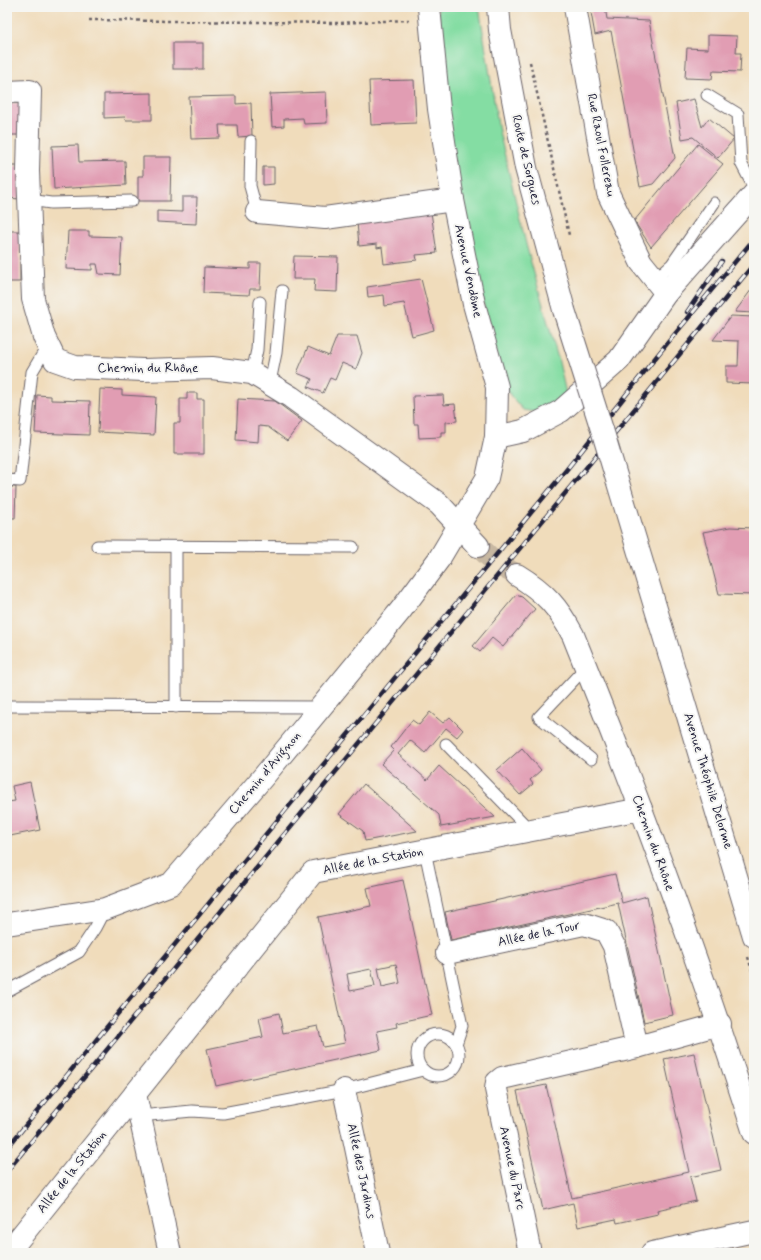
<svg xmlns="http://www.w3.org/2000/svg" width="761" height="1260" font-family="Mynerve,sans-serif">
  <rect width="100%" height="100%" fill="#f6f6f2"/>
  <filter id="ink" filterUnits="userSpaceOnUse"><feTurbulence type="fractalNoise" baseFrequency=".025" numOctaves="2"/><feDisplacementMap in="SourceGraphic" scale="8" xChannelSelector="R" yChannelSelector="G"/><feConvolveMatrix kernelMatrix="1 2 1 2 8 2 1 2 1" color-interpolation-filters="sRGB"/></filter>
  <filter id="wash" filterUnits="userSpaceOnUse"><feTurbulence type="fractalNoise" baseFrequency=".012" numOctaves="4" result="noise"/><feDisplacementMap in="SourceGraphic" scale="16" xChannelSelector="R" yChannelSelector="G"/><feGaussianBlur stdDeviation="0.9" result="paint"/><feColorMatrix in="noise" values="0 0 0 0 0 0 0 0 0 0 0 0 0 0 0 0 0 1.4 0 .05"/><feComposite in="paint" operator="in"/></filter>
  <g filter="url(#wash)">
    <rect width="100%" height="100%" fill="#f0dcbb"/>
    <!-- green -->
    <path fill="#84dda3" stroke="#53806f" d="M438,7H479L499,131L527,248L559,362L567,398L540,413L523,410L510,395L498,361L464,228L450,137Z"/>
    <g id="blocks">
      <!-- building -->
      <g fill="#e19db3" fill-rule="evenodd">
        <path d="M590,7H605L607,19L649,21L675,158L653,184L640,187L611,31L595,35Z"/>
        <path d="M708,35L737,36L736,53H741L740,72L713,71L712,79L685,78L687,48L708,49Z"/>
        <rect x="173" y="43" width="30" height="26"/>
        <path d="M414,80L416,123L371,125L369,81Z"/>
        <path d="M326,92L327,123L304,124L303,118L284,119V126L272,127L270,94Z"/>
        <path d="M152,93V120H126L125,117L104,118V94Z"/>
        <path d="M236,96V104L251,103L252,136L238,137L237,125H219L220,138L191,139L189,97Z"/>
        <path d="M694,99L702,127L709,118L734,139L718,158L693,137L682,139L676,103Z"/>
        <rect x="7" y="103" width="13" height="32"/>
        <path d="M698,144L723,164L651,247L634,221Z"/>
        <path d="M78,145L79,162L125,161L126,185L54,189L52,146Z"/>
        <path d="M143,157H171L170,201H138V176H143Z"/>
        <path d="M7,166H20V199L7,198Z"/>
        <path d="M263,167H274V184L263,185Z"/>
        <path d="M182,197H197L196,224L157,222V211L182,212Z"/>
        <path d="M431,212L437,253L416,255L417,260L384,264L382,247L377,248V244L359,246L357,222Z"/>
        <path d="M8,231H20V282H7Z"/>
        <path d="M68,231H89V236L122,237L120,275L99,274L97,264H92V270L66,269Z"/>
        <path d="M294,256L338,257L337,292L314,291L315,279H293Z"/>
        <path d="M250,263H261L260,289H250L249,295L203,293L204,267L250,269Z"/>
        <path d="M421,279L434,330L412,336L404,303L385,306L384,295L368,297L367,287Z"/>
        <path d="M754,286V313L735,312Z"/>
        <path d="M731,316L754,317V384L726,383V366H738L739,341L713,340Z"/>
        <path d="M337,336H357L362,353L356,369L342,363L335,380L330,378L323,393L308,387L312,379L297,373L308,347L329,356Z"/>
        <path d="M100,389L122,390V395L156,397L154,435L98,432Z"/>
        <path d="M187,393H197V399H204V454H174V423H180V399H187Z"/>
        <path d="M37,395L51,396V400L90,401L89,435L35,433Z"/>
        <path d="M443,395L444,405L455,404L457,421L446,422V432H441V437L419,438L418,424H414L413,396Z"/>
        <path d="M238,399L275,401L302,421L287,441L268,427L259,426L258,442L236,440Z"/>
        <path d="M7,487H16L15,518H7Z"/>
        <path d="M730,527L754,528V595L719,594L703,532Z"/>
        <path d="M516,595L522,597L535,609L503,647L492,638L480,652L473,646Z"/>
        <path d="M430,712L443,723L450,717L463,730L457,737L446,728L425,753L410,740L398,754L427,780L439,766L495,817L441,827L439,815L381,764L394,750L391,747L412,720L419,725Z"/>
        <path d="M522,748L541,770L530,780L533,784L520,795L497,770Z"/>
        <path d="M30,782L40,830L10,836L7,823V802L15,801L12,786Z"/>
        <path d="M364,784L417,831L365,841L363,831L339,814Z"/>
        <path d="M615,874L622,903L647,896L673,1015L644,1022L618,903L451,940L445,912Z"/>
        <path d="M403,880L432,1015L396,1023L397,1027L377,1031L381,1050L216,1086L207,1049L263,1037L259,1018L279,1013L283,1033L318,1026L323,1047L345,1043L318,917L371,906L367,888ZM396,964L400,983L382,987L378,968ZM371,969L375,986L350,991L347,974Z"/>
        <path d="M694,1053L721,1170L690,1177L696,1201L657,1210L658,1214L617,1223L616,1219L578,1227L573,1203L543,1210L517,1091L546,1085L572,1198L689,1172L664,1059Z"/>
      </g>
    </g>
  </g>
  <g filter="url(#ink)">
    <use href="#blocks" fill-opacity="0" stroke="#6a6368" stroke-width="1"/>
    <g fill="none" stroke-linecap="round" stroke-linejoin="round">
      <!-- street-tunnel -->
      <path stroke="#c7b7a1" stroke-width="22" stroke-dasharray="22 11" stroke-linecap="butt" d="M478,546L496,563L517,575"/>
      <defs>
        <g id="lane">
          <path d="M707,95L738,114L741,163L754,188"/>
          <path d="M251,141L250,186L257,212"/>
          <path d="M29,200L51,203L132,201"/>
          <path d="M655,279L672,264L714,203"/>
          <path d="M252,373L257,350L260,302"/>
          <path d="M270,382L276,353L282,291"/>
          <path d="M7,480L20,481L32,372L48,345"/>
          <path d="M97,546L353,547"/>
          <path d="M586,667L539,717L591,759"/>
          <path d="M7,706L321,707"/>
          <path d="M176,707V547"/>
          <path d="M446,744L530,830"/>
          <path d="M425,851L462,1026L456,1044"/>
          <path d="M7,991L79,952L95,928L105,909"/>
          <circle cx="438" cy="1055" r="21"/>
          <path d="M140,1116L192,1111L223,1113L344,1090L423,1070"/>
        </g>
        <g id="street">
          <path d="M575,7L608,193L641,262L666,293"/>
          <path d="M7,92L30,91L28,171L33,299L44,337L55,360L75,367L143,370L212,368L252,373L291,397L439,504L478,546"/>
          <path d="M257,212L325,218L453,200"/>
          <path d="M496,437L523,431L561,411L619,360L666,293L754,194"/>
          <path d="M517,575C545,592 558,607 573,635C639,799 701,965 754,1133"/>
          <path d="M7,924L105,909L171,884L264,776L401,610L439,559L487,478L496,437L497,387L474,304L453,200L439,109L429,7"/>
          <path d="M447,953L584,924L606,931L614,946L637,1047"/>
          <path d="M344,1090L378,1253"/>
          <path d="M135,1094L170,1253"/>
          <path d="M7,1250L18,1240L313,872L641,809"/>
          <path d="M530,1253L496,1089L497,1082L502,1078L637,1047L720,1024"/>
          <path d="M652,1253L754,1231"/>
        </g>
        <g id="primary">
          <path d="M498,7L500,30L526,168L564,310"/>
          <path d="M661,626L754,936"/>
        </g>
      </defs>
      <!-- lane casing -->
      <use href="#lane" stroke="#6a6368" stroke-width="13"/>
      <!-- street casing -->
      <use href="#street" stroke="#6a6368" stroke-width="24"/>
      <!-- primary casing -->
      <use href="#primary" stroke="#6a6368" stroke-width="24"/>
      <!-- path -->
      <g stroke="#6a6368" stroke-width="2.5" stroke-dasharray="3 3" stroke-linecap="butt">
        <path d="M89,20L338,23L409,20"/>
        <path d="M530,62L569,235"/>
        <path d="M748,957L754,977"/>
      </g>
      <!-- lane -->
      <use href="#lane" stroke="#fff" stroke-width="11"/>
      <!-- street -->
      <use href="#street" stroke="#fff" stroke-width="22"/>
      <!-- primary -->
      <use href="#primary" stroke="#fff" stroke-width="22"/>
      <defs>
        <g id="rail">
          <path d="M687,312L722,261"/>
          <path d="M7,1148L567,469L660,352L754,239"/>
          <path d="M7,1171L754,264"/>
        </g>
      </defs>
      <!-- rail casing -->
      <use href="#rail" stroke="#22223b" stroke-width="4.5"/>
      <!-- rail -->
      <use href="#rail" stroke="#f6f6f2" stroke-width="3" stroke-dasharray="9" stroke-linecap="butt"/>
      <defs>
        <path id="primary-bridge" d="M564,310L604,436L661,626"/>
      </defs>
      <!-- primary-bridge casing -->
      <use href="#primary-bridge" stroke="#6a6368" stroke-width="24" stroke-linecap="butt"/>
      <!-- primary-bridge -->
      <use href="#primary-bridge" stroke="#fff" stroke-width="22"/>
    </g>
  </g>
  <g text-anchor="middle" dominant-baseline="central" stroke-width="4" stroke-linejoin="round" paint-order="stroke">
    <!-- street labels -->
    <g font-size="13" fill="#22223b" stroke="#f6f6f2">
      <text transform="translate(601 145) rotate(79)">Rue Raoul Follereau</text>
      <text transform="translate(526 160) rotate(77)">Route de Sorgues</text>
      <text transform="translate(468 271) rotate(78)">Avenue Vendôme</text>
      <text x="148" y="368">Chemin du Rhône</text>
      <text transform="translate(265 773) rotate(-50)">Chemin d'Avignon</text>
      <text transform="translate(708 781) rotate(73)">Avenue Théophile Delorme</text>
      <text transform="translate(653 843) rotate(70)">Chemin du Rhône</text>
      <text transform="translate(373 861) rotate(-11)">Allée de la Station</text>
      <text transform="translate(539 934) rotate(-12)">Allée de la Tour</text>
      <text transform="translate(512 1168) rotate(78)">Avenue du Parc</text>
      <text transform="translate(361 1171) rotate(78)">Allée des Jardins</text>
      <text transform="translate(72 1172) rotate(-51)">Allée de la Station</text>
    </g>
  </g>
  <!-- margin -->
  <rect width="761" height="1260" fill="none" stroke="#f6f6f2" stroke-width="24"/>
</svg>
